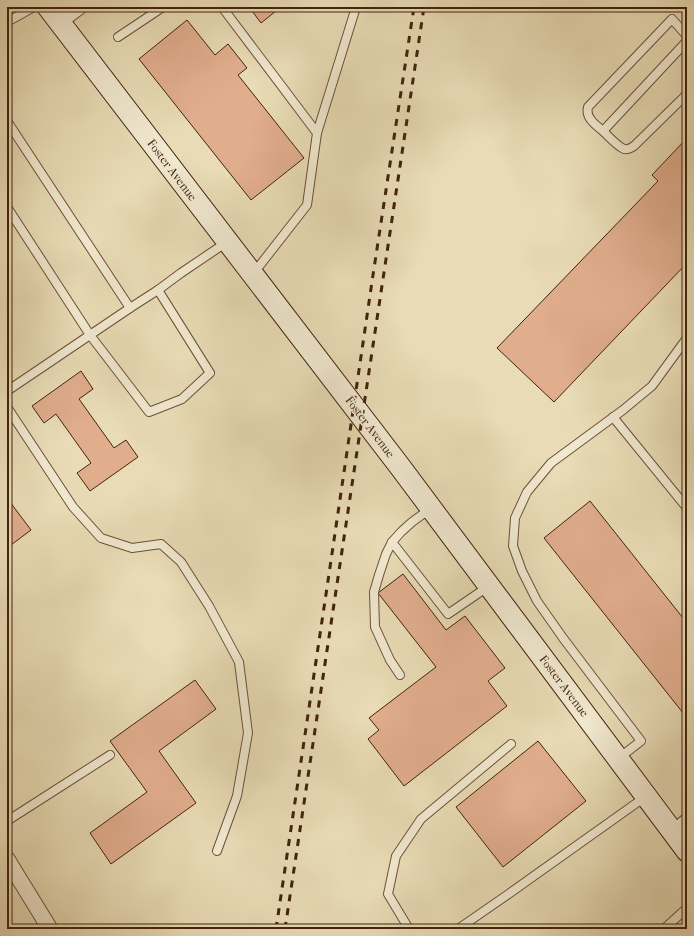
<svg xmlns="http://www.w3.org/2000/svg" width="694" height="936" font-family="'IM FELL French Canon',serif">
  <rect width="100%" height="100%" fill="#e8dbb5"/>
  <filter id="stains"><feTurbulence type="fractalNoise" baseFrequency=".005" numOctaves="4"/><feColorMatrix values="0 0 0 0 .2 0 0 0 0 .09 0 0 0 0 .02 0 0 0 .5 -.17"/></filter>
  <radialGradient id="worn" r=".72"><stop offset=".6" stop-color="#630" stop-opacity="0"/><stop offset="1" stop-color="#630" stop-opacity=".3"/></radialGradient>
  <!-- building -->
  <g fill="#e0ad8d" stroke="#43220e">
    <path d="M249,7H281L261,23Z"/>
    <path d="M187,20L215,55L228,44L247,68L238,75L304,158L251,200L139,59Z"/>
    <path d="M687,138V263L554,402L497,348L658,181L652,175Z"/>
    <path d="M81,371L93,389L79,399L114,448L126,440L138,457L90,491L77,473L91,463L56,414L44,423L32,406Z"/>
    <path d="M7,498L31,530L7,548Z"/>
    <path d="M590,501L687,623V718L544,538Z"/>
    <path d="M403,574L446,630L465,616L505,668L488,681L507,706L404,786L368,739L379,730L369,718L436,667L378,593Z"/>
    <path d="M195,680L216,709L159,751L196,803L111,864L90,833L147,792L110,741Z"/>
    <path d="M538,741L586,801L503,867L456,807Z"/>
  </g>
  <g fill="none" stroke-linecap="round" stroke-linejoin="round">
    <defs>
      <g id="lane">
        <path d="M222,7L317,133L307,205L253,274"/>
        <path d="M7,22L34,7"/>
        <path d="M687,36L672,19L588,107C585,118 596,125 603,131L687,41"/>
        <path d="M118,37L163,7"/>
        <path d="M7,121L130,308"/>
        <path d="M603,131C609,137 617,146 624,149C628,150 631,148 634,146L687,94"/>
        <path d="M317,133L356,7"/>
        <path d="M7,207L90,335L130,308L158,290L181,273L227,242"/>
        <path d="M7,391L90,335L149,412L182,399L210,373L158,290"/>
        <path d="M7,407L73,507L101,538L132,548L161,544L181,562L209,606L239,662L248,733L237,796L217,851"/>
        <path d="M613,417L687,508"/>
        <path d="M392,542L448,614L489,586"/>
        <path d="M400,675L390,660L375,627L374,592L379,575L386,554L392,542L401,532L412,522L430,509"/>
        <path d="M619,758L641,741L563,638L537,601L522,571L513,546L515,518L527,492L551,463L623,410L652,386L687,338"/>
        <path d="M7,821L110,755"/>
        <path d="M671,830L687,817"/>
        <path d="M409,929L388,894L396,856L421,819L511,744"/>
        <path d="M458,929L510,893L645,797"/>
        <path d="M664,929L687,908"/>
      </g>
      <g id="street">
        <path d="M59,22L79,7"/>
        <path d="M7,859L50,929"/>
      </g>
      <path id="secondary" d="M48,7L401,468L687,851"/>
    </defs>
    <!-- lane casing -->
    <use href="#lane" stroke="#6c5038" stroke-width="10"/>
    <!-- street casing -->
    <use href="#street" stroke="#6c5038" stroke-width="17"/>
    <!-- secondary casing -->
    <use href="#secondary" stroke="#43220e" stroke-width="23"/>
    <!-- lane -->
    <use href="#lane" stroke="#f0e8cf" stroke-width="8"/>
    <!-- street -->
    <use href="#street" stroke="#f0e8cf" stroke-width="15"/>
    <!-- secondary -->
    <use href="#secondary" stroke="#f0e8cf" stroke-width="21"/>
    <!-- rail -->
    <g stroke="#43220e" stroke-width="3" stroke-dasharray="7 7" stroke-linecap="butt">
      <path d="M276,929L329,574L373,275L414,7"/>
      <path d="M285,929L424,7"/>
    </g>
  </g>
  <g text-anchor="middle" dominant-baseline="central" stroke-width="3.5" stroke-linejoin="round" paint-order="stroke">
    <!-- street labels -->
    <g font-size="12" fill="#43220e" stroke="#f0e8cf">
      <text transform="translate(172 170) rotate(53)">Foster Avenue</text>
      <text transform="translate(370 427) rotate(53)">Foster Avenue</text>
      <text transform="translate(564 686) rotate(53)">Foster Avenue</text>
    </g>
  </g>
  <!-- margin -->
  <rect width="694" height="936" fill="none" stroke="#e8dbb5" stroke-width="24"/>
  <rect x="8" y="8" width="678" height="920" fill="none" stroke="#43220e" stroke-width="2"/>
  <rect x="12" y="12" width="670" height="912" fill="none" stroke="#43220e"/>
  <rect width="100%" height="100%" filter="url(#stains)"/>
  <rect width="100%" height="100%" fill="url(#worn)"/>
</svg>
